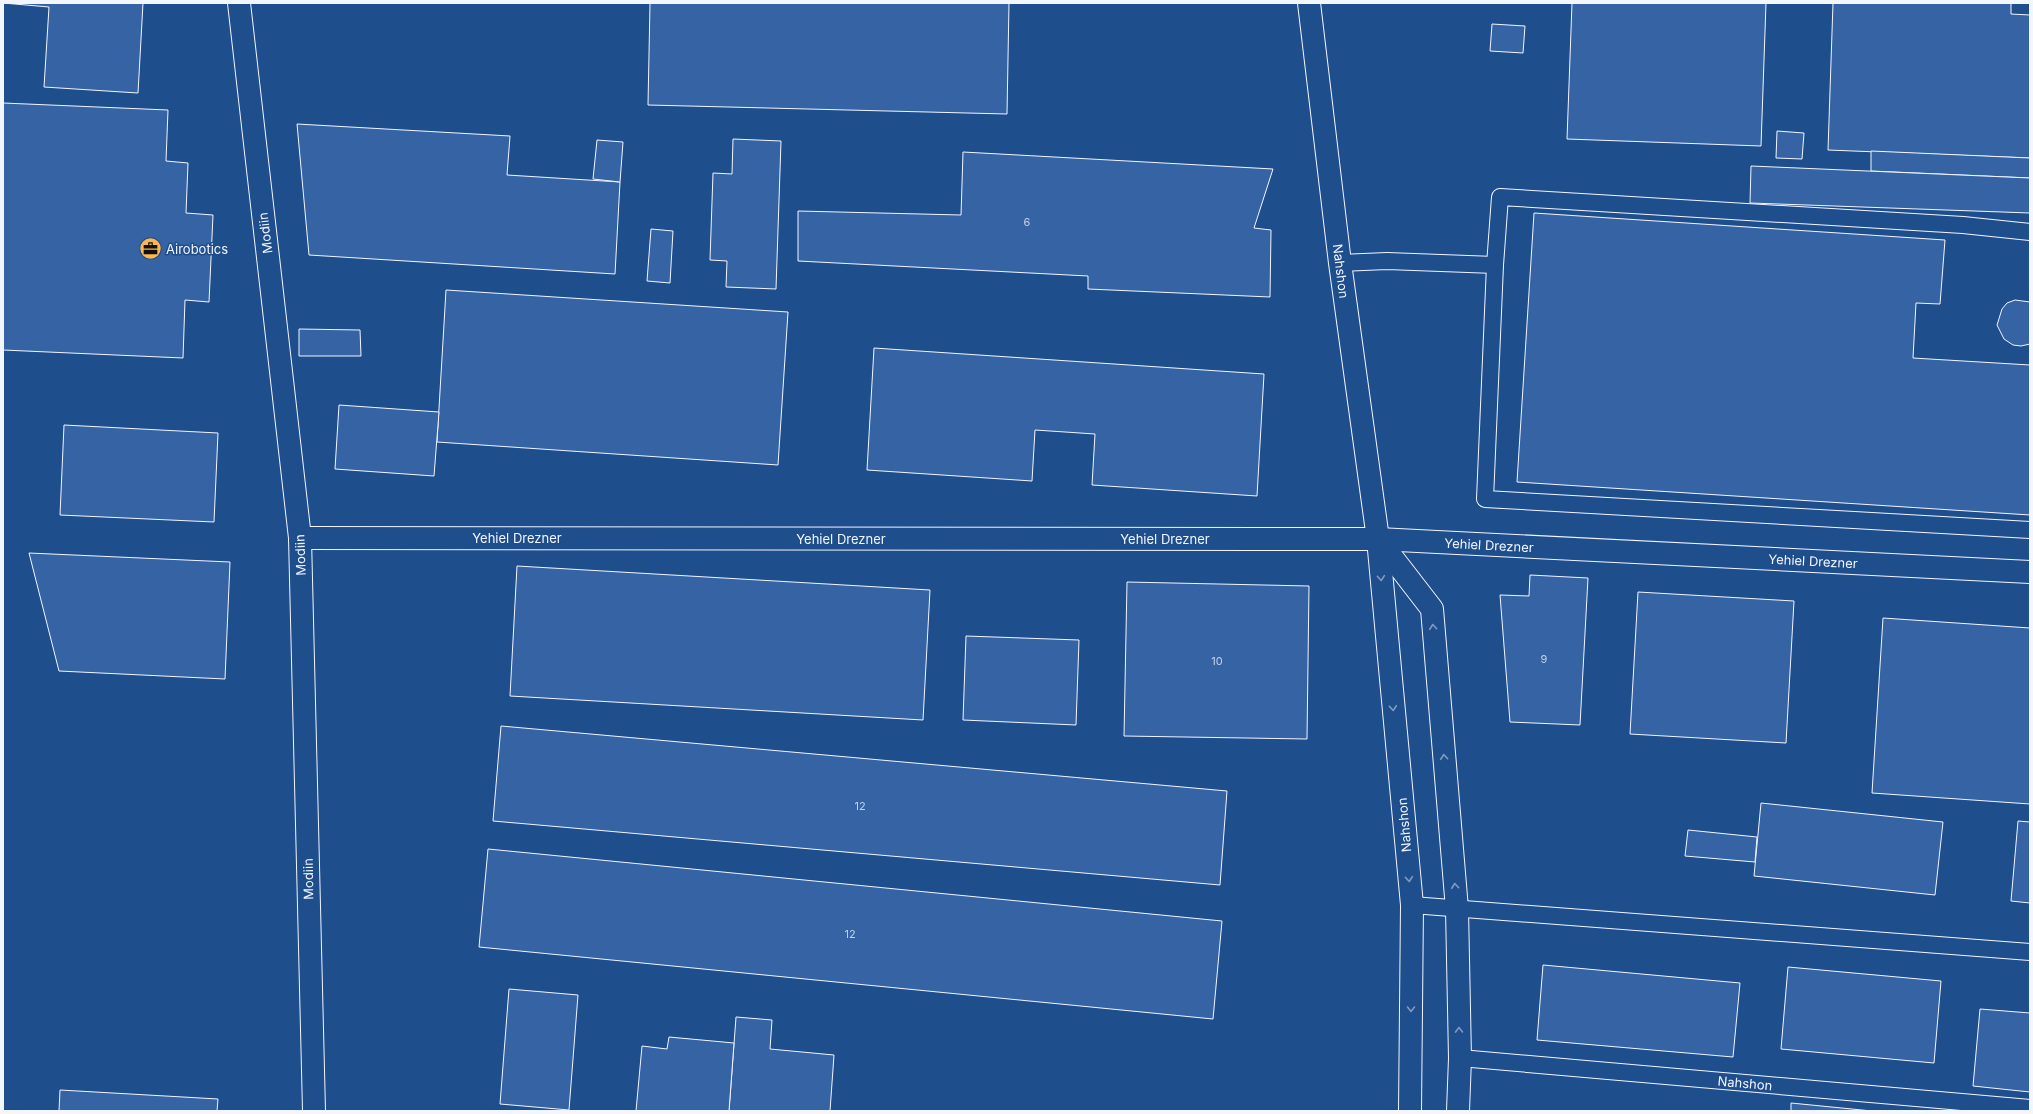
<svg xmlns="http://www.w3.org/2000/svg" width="2033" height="1114" font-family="Inter,sans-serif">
  <rect width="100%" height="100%" fill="#1f4e8c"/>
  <!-- building -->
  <g fill="#3563a3" stroke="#f2f6ff">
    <path d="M3,3H143L138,93L44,87L49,7Z"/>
    <path d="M650,3H1009L1007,114L648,105Z"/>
    <path d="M1572,3H1766L1761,146L1567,139Z"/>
    <path d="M1833,3H2011V14L2030,15V158L1828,150Z"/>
    <path d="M1492,24L1525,26L1523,53L1490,51Z"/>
    <path d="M3,103L168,110L166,161L188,163L186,213L213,215L209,302L185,300L183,358L3,350Z"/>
    <path d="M297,124L510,136L507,175L620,182L615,274L309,255Z"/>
    <path d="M1777,131L1804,133L1802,159L1776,158Z"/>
    <path d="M733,139L781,141L776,289L726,287L727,261L710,260L713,173L732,174Z"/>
    <path d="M597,140L623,142L620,182L593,179Z"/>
    <path d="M1871,151L2030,158V178L1871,171Z"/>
    <path d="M963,152L1273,169L1254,228L1271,230L1270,297L1088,289V276L798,261V211L961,215Z"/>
    <path d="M1751,166L2030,178V213L1750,203Z"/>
    <path d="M1534,213L1945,240L1940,304L1916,303L1913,358L2030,365V515L1517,482Z"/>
    <path d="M651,229L673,231L670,283L647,281Z"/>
    <path d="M446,290L788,312L778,465L437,442Z"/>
    <path d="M2015,300L2030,302V344L2021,346L2013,345L2004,339L1997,325L2002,309L2007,303Z"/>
    <path d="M299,329L360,330L361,356H299Z"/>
    <path d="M874,348L1264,374L1257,496L1092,485L1095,434L1035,430L1032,481L867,470Z"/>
    <path d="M339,405L439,412L434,476L335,469Z"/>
    <path d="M64,425L218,433L214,522L60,515Z"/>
    <path d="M29,553L230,562L225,679L59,671Z"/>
    <path d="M517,566L930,590L923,720L510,696Z"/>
    <path d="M1530,575L1588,578L1580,725L1510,722L1500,595L1529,596Z"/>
    <path d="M1127,582L1309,586L1307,739L1124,736Z"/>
    <path d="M1638,592L1794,601L1786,743L1630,734Z"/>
    <path d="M1883,618L2030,628V804L1872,793Z"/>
    <path d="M966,636L1079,640L1076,725L963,720Z"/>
    <path d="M501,726L1227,791L1220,885L493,821Z"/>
    <path d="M1761,803L1943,822L1935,895L1754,876Z"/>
    <path d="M2018,821L2030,822V903L2011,901Z"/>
    <path d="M1688,830L1757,837L1755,862L1685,856Z"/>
    <path d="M488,849L1222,921L1213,1019L479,947Z"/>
    <path d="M1543,965L1740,983L1733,1057L1537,1040Z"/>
    <path d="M1788,967L1941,981L1934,1063L1781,1049Z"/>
    <path d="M509,989L578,995L569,1110L500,1104Z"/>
    <path d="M1980,1009L2030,1013V1092L1973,1086Z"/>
    <path d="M736,1017L772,1020L770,1049L834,1055L830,1111H729Z"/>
    <path d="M669,1037L734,1043L729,1111H636L642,1046L667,1049Z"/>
    <path d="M60,1090L218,1099L217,1111H59Z"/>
    <path d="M1791,1103L1872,1111H1791Z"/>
  </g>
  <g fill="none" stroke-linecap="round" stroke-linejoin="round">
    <defs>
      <g id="service">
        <path d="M2030,232L1963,225L1500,197L1495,265L1485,499L2030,530"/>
        <path d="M1340,263L1387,261L1495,265"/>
        <path d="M1412,905L2030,952"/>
        <path d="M1460,1058L2030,1108"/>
      </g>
      <g id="minor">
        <path d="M239,3L300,538L314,1111"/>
        <path d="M300,538L1378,539L2030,572"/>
      </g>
      <g id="tertiary">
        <path d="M1309,3L1340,263L1378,539L1412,905L1410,1111"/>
        <path d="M1378,539L1432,609L1457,909L1460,1058L1458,1111"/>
      </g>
    </defs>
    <!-- service casing -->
    <use href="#service" stroke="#f2f6ff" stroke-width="18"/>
    <!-- minor casing -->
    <use href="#minor" stroke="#f2f6ff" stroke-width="24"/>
    <!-- tertiary casing -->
    <use href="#tertiary" stroke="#f2f6ff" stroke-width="24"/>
    <!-- service -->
    <use href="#service" stroke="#1f4e8c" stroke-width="16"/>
    <!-- minor -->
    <use href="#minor" stroke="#1f4e8c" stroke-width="22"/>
    <!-- tertiary -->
    <use href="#tertiary" stroke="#1f4e8c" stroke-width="22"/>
  </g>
  <!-- one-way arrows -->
  <defs><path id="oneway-chevron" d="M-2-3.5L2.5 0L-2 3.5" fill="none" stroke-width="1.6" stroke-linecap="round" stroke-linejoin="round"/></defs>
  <g stroke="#7e9ac0">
    <use href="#oneway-chevron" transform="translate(1381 578) rotate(85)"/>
    <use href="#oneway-chevron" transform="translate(1433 627) rotate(-95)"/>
    <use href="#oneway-chevron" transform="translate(1393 708) rotate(85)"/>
    <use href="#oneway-chevron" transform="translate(1444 757) rotate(-95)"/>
    <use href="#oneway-chevron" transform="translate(1409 879) rotate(85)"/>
    <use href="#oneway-chevron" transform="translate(1455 886) rotate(-95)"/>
    <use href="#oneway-chevron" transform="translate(1411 1009) rotate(90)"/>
    <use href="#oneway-chevron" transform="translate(1459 1030) rotate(-91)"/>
  </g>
  <!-- icons -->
  <defs>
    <symbol id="office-disc" viewBox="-11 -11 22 22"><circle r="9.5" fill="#ffb74d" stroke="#1f4e8c"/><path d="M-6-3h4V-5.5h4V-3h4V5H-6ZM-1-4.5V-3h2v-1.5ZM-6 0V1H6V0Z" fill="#111"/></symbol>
  </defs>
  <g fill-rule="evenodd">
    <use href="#office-disc" x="138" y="236" width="25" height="25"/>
  </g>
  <g text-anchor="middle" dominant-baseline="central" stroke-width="3" stroke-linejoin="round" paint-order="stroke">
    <!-- number labels -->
    <g font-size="11" fill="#c3d1e8">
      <text x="1027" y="222">6</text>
      <text x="1544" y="659">9</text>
      <text x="1217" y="661">10</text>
      <text x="860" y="806">12</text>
      <text x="850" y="934">12</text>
    </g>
    <!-- street labels -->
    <g font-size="13" fill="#f2f6ff" stroke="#1f4e8c">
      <text transform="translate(265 233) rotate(-97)">Modiin</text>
      <text transform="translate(1341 271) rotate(83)">Nahshon</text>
      <text x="517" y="538">Yehiel Drezner</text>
      <text x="841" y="539">Yehiel Drezner</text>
      <text x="1165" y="539">Yehiel Drezner</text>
      <text transform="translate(1489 545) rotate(3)">Yehiel Drezner</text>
      <text transform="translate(300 555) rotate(-92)">Modiin</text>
      <text transform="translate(1813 561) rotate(3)">Yehiel Drezner</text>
      <text transform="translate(1404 825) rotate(-95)">Nahshon</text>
      <text transform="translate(308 879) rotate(-91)">Modiin</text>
      <text transform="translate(1745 1083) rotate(5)">Nahshon</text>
    </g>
    <!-- poi labels -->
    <g font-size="13" fill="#f2f6ff" stroke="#1f4e8c" text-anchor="start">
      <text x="166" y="249">Airobotics</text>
    </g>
  </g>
  <!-- border -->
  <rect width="2033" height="1114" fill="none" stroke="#f2f6ff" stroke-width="8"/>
</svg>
